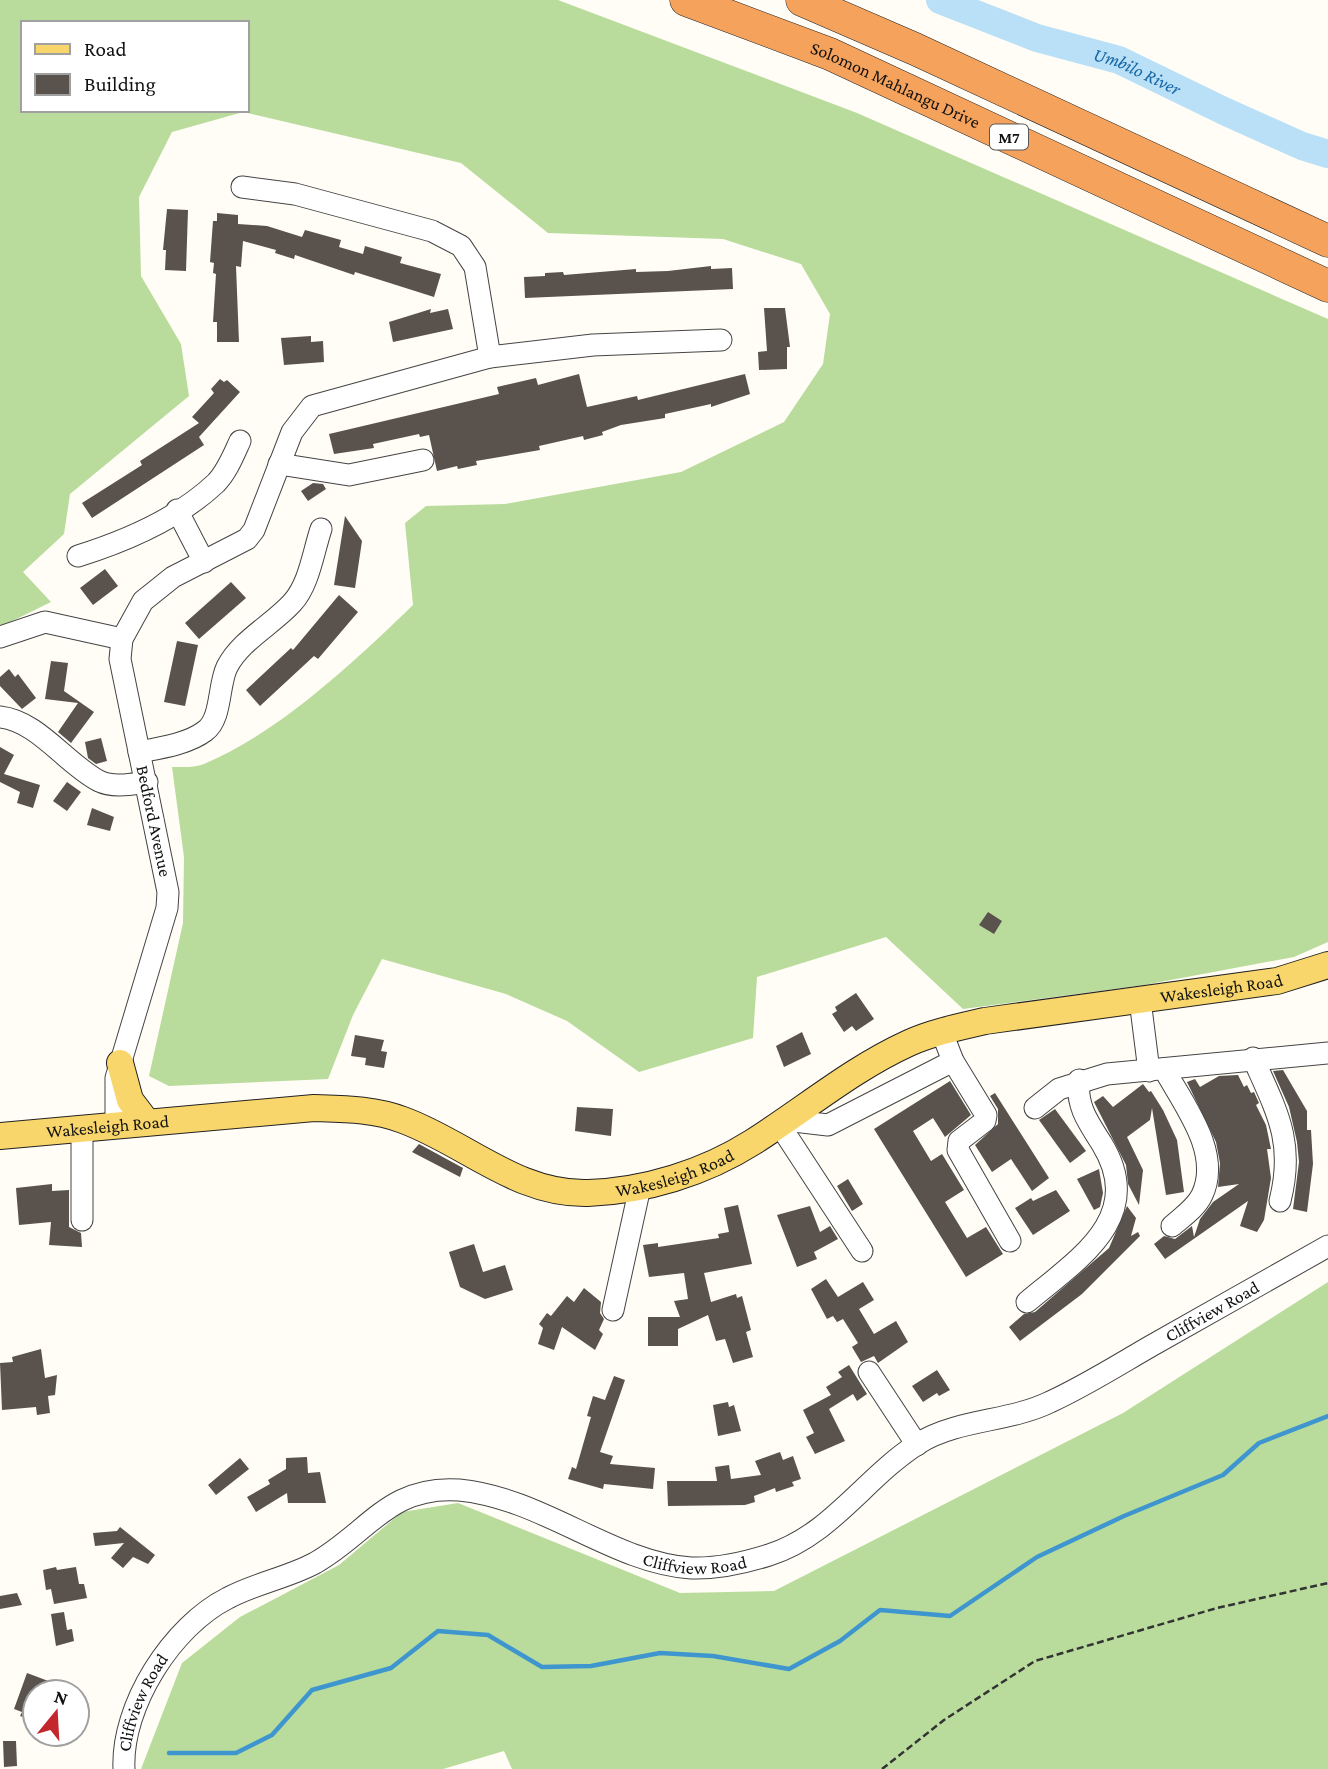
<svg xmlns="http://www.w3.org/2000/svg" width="1328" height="1769" font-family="'Crimson Pro',serif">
  <rect width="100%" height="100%" fill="#fffdf5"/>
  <!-- forest -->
  <g fill="#b9dc9c" fill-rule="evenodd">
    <path d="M0,0H558L857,113L1328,319V942L1294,957L1144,985L963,1009L886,937L757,977L753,1038L639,1072L567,1021L506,994L382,959L353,1015L328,1079L169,1086L149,1076L183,923L184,857L172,767C182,767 195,768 204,764C280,732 354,662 413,605L405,523L426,506L505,504L681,472L784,422L823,364L830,314L801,264L723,239L548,233L461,163L243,112L172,132L139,197L141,276L181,344L189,396L70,494L64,534L23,572L51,602L0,627ZM23,23H247V110H23Z"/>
    <path d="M1328,1282V1769H512L504,1751L443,1769H141L182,1663L240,1617L339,1565L402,1512L458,1503L680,1593L774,1591L1123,1413Z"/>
  </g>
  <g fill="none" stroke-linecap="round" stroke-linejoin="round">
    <!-- stream -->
    <path stroke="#3f96cf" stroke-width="4.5" d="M169,1753H236L272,1735L312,1690L391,1668L438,1631L488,1635L542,1667L591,1666L660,1653L713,1656L789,1669L840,1641L880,1610L950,1616L1037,1557L1124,1516L1223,1475L1259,1443L1328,1416"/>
    <!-- river -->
    <path stroke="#b9e0f7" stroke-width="28" id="s1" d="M940,0L1037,38L1119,60L1224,111L1302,146L1328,154"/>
  </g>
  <!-- building -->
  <g fill="#5a524d">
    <path d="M167,209L188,210L186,271L165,270L166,250H163Z"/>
    <path d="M217,213L238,215V224L267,226L302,237L305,230L341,240L339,247L363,254L365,246L402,257L400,263L441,274L434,297L355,272L354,275L295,255L294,259L275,253L276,250L243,241L241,267L236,266L239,342H217V322H213L216,274L213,273L214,263L210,262L213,221H217Z"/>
    <path d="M711,266V269L732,268L733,289L525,298L524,277L545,276V273L563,272L564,275L636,269V272L668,271Z"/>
    <path d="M764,308H785L790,347H787V369L759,370L758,352L767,351Z"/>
    <path d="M431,309L430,313L448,309L453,329L393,342L389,322Z"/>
    <path d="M311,336V342L323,341L324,362L284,365L281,338Z"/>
    <path d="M579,374L587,407L637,396L638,400L745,374L750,394L711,407V404L665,414V418L621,425L602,432L603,435L584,440L583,436L539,446L540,450L476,461L477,465L458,469L457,466L437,471L429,435L420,437L419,434L373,444L374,448L334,454L329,434L499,394L497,387L536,378L538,385Z"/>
    <path d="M220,379L224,382L227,380L240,392L199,437L204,445L92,518L82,503L142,465L140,461L199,423L192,417L214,393L211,389Z"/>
    <path d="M313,483L323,484L326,489L308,501L301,491Z"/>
    <path d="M345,516L362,541L355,588L334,585Z"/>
    <path d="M105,569L118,586L93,605L80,588Z"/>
    <path d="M231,582L246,598L199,639L185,623Z"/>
    <path d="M339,595L358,612L318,659L314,656L260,706L246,690L291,648L293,650Z"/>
    <path d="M177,641L198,645L185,706L164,702Z"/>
    <path d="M51,661L68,663L64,691L94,712L71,743L58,732L78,703L45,699Z"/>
    <path d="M9,669L15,677L18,674L36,698L22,709L0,686V677Z"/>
    <path d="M101,738L107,761L96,764L88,758L85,742Z"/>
    <path d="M0,747L14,755L4,774L40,785L33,808L17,803L20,792L0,782Z"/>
    <path d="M67,782L81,792L67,811L53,801Z"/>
    <path d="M92,808L114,817L110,831L87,825Z"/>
    <path d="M988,912L1002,921L994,934L979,925Z"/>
    <path d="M856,993L874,1019L856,1031L852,1026L844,1032L832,1014L837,1011L835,1007Z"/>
    <path d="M802,1032L811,1054L784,1067L776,1046Z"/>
    <path d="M355,1035L384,1040L381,1051L387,1052L384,1068L365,1065L366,1058L351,1056Z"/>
    <path d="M1283,1070L1307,1111V1130H1311L1313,1164L1307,1212L1293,1209L1299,1162L1297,1142L1289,1107L1273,1071Z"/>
    <path d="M1238,1075L1244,1087L1247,1085L1251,1093L1254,1092L1259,1103L1256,1105L1266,1125L1271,1149H1267L1271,1178L1264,1220L1257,1232L1240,1226L1248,1201L1165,1259L1154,1244L1164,1236L1175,1239L1192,1226L1194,1237L1200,1219L1213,1202L1239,1184L1218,1187L1220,1163L1216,1142L1187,1082L1195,1079L1200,1087L1219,1076Z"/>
    <path d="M950,1081L971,1115L945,1137L933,1118L913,1131L931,1161L942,1154L964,1190L945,1202L967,1238L986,1227L1003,1254L966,1277L874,1129Z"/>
    <path d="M1143,1084L1149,1092L1151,1091L1163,1110L1177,1140L1184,1192L1166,1195L1152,1108L1150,1120L1127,1137L1143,1170L1139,1205L1128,1184L1126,1165L1094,1102L1103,1096L1113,1107Z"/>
    <path d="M995,1093L1049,1178L1032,1191L1011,1159L992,1172L975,1145L998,1124V1109L990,1096Z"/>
    <path d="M577,1107L613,1109L611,1136L575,1131Z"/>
    <path d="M1055,1109L1086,1151L1070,1163L1039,1120Z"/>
    <path d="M419,1144L463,1168L460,1177L412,1152Z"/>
    <path d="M1099,1169L1103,1193L1100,1207L1094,1210L1077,1179Z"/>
    <path d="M848,1179L863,1204L852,1211L837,1186Z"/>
    <path d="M52,1184V1191L69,1190V1227L81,1233L82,1247L49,1245L51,1222L19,1225L16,1188Z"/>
    <path d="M1056,1190L1070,1211L1033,1235L1015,1208L1031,1198L1033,1201Z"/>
    <path d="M738,1205L752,1264L704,1273L711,1302L736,1294L737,1298L742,1296L751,1330L746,1332L753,1357L733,1363L725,1339L716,1341L708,1315L678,1329V1346H648V1317H680L674,1301L688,1299L684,1273L649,1277L643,1245L658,1243V1247L719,1238L718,1234L729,1232L724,1208Z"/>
    <path d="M810,1206L820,1232L830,1226L838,1239L814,1252L817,1259L797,1267L777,1215Z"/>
    <path d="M1127,1206L1136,1218L1131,1236L1138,1232L1140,1236L1082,1294L1020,1341L1009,1327L1024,1314L1035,1312L1109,1248Z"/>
    <path d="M474,1244L483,1272L505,1265L513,1290L485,1299L460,1287L449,1252Z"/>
    <path d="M826,1279L838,1297L863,1282L874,1300L859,1309L874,1334L896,1321L908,1342L878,1363L874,1356L861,1362L852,1347L858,1343L843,1319L837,1322L833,1316L827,1319L811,1289Z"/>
    <path d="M584,1288L601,1302L600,1313L604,1319L599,1330L603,1334L595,1350L562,1327L554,1350L538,1344L543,1328L539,1324L547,1313L551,1316L567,1296L574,1302Z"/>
    <path d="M41,1349L45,1378L57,1375L55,1395L48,1396L50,1413L37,1415L36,1407L2,1410L0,1363L13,1362L12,1357Z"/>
    <path d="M849,1365L867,1394L857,1401L853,1394L829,1409L845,1441L815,1454L806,1437L814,1433L803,1410L831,1395L826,1387L842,1377L838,1372Z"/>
    <path d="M937,1370L950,1390L939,1396L937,1393L923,1402L912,1386Z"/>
    <path d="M614,1376L625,1380L600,1452L613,1456L610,1464L655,1468L653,1489L604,1484L603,1489L568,1479L572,1467L576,1469L591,1417L587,1416L593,1396L605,1400Z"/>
    <path d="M728,1402L729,1407L734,1405L741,1431L718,1436L713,1405Z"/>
    <path d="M780,1452L783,1460L793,1456L801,1479L792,1482L794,1486L776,1492L775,1488L754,1496L755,1502L745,1505L668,1506L667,1481H717L715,1467L729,1465L731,1479L761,1475L755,1461Z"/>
    <path d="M307,1457L308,1473L320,1472L326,1503H288L287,1493L256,1512L247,1497L270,1484L268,1480L286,1469V1458Z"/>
    <path d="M240,1458L249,1469L216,1495L208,1485Z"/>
    <path d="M120,1527L155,1555L148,1564L133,1557L123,1568L111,1558L124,1543L95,1546L93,1533L117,1531Z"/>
    <path d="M56,1567L57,1570L76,1567L79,1584H84L87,1598L54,1604L51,1589L46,1590L43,1570Z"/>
    <path d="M17,1593L22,1605L0,1609V1596Z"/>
    <path d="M64,1612L67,1630L72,1629L74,1641L56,1646L51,1614Z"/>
    <path d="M27,1673L75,1691V1692H35V1721L20,1716L22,1712L14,1709Z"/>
    <path d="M3,1741H16L17,1766L4,1767Z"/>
  </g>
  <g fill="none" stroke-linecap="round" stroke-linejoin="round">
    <defs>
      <g id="minor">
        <path d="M242,187L295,194L432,231L461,246L475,267L490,357"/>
        <path d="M279,464L349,475L423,460"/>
        <path d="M177,510L204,562"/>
        <path d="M78,556C126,541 179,518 216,483C227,472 234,454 240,441"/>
        <path d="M0,637L45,622L122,639"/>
        <path d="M0,717C38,721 66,764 99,781C113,788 132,784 147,782"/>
        <path d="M139,752C160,748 188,744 205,731C222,719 218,685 227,667C241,640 272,625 292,603C309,585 313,553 321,529"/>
        <path d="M1140,1000L1149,1071"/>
        <path d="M941,1030L953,1061L986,1115L985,1121L959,1141L958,1150L1010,1241"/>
        <path d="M1253,1058C1277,1112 1295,1142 1280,1201"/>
        <path d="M1164,1069C1184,1105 1222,1153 1202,1195C1196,1208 1182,1217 1172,1226"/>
        <path d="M1035,1108L1059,1089L1107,1074L1328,1053"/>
        <path d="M785,1120L828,1125L953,1061"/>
        <path d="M116,1124V1078L167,908L168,892L120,659L122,639L143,601L173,577L247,539L254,530L292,432L312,406L490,357L593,345L721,340"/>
        <path d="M779,1124L862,1251"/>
        <path d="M82,1128V1220"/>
        <path d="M1027,1302C1077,1260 1147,1218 1102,1144C1088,1122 1076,1106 1079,1080"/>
        <path d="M613,1310L640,1187"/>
        <path d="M869,1372L917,1445"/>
        <path id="s2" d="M124,1769C121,1706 172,1626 228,1598C256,1583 287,1578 315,1563C368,1533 389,1485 459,1490C543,1498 613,1563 691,1568C718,1569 744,1563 769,1555C832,1535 865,1477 919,1443C958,1419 1009,1422 1050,1402C1085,1386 1118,1365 1151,1346C1210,1313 1269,1279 1328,1246"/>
      </g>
      <g id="major">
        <path d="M120,1063L130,1100L146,1121"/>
        <path id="s3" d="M0,1136L314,1108C344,1109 374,1109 403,1120C466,1143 517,1195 588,1193C645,1191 704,1173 753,1142C805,1109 852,1069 909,1043C934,1032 959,1027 985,1021L1277,981L1328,965"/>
      </g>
      <g id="highway">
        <path id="s4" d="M686,0L830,54L1328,286"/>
        <path d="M802,0L915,49L1328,241"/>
      </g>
    </defs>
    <!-- minor casing -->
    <use href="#minor" stroke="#444" stroke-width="23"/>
    <!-- major casing -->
    <use href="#major" stroke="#222" stroke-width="28"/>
    <!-- highway casing -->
    <use href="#highway" stroke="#222" stroke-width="33"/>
    <!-- path -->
    <path stroke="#333" stroke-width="2.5" stroke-dasharray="7 3.5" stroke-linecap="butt" d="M882,1769L944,1720L1035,1661L1217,1608L1328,1583"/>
    <!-- minor -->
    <use href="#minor" stroke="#fff" stroke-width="21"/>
    <!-- major -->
    <use href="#major" stroke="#f9d66b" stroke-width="26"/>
    <!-- highway -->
    <use href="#highway" stroke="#f5a25d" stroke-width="32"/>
  </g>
  <g text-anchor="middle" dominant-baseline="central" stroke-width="7" stroke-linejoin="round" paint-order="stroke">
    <!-- shield labels -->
    <rect fill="#fff" stroke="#585858" stroke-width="2" x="990" y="124.5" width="38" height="25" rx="5"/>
    <g font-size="16" font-weight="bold" fill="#111">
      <text x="1009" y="137">M7</text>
    </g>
    <!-- street labels -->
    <g font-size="18" fill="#111" stroke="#fff">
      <text stroke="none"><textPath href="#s4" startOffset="226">Solomon Mahlangu Drive</textPath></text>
      <text transform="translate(154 821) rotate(78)">Bedford Avenue</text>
      <text stroke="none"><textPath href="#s3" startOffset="1284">Wakesleigh Road</textPath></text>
      <text stroke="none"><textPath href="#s3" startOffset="108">Wakesleigh Road</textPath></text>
      <text stroke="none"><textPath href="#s3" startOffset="696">Wakesleigh Road</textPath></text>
      <text stroke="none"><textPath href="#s2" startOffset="1307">Cliffview Road</textPath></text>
      <text stroke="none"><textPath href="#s2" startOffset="719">Cliffview Road</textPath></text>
      <text stroke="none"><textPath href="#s2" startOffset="70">Cliffview Road</textPath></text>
    </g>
    <!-- water labels -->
    <g font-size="19" font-style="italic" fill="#1768a6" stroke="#fff">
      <text stroke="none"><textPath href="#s1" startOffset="210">Umbilo River</textPath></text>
    </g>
  </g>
  <!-- legend -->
  <rect x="21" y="21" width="228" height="91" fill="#ffffff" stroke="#a0a0a0" stroke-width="2"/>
  <rect x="35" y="44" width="35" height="10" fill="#f9d66b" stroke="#a0a0a0" stroke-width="2"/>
  <text x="84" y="56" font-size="21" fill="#111111">Road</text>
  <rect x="35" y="74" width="35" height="21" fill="#5a524d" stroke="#a0a0a0" stroke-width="2"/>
  <text x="84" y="91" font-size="21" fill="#111111">Building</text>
  <!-- north arrow -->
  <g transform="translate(56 1713) rotate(18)"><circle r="33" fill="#ffffff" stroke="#a0a0a0" stroke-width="2"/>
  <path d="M0-5L12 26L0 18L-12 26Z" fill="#c4262e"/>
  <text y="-10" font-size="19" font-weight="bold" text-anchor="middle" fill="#111111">N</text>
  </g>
</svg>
